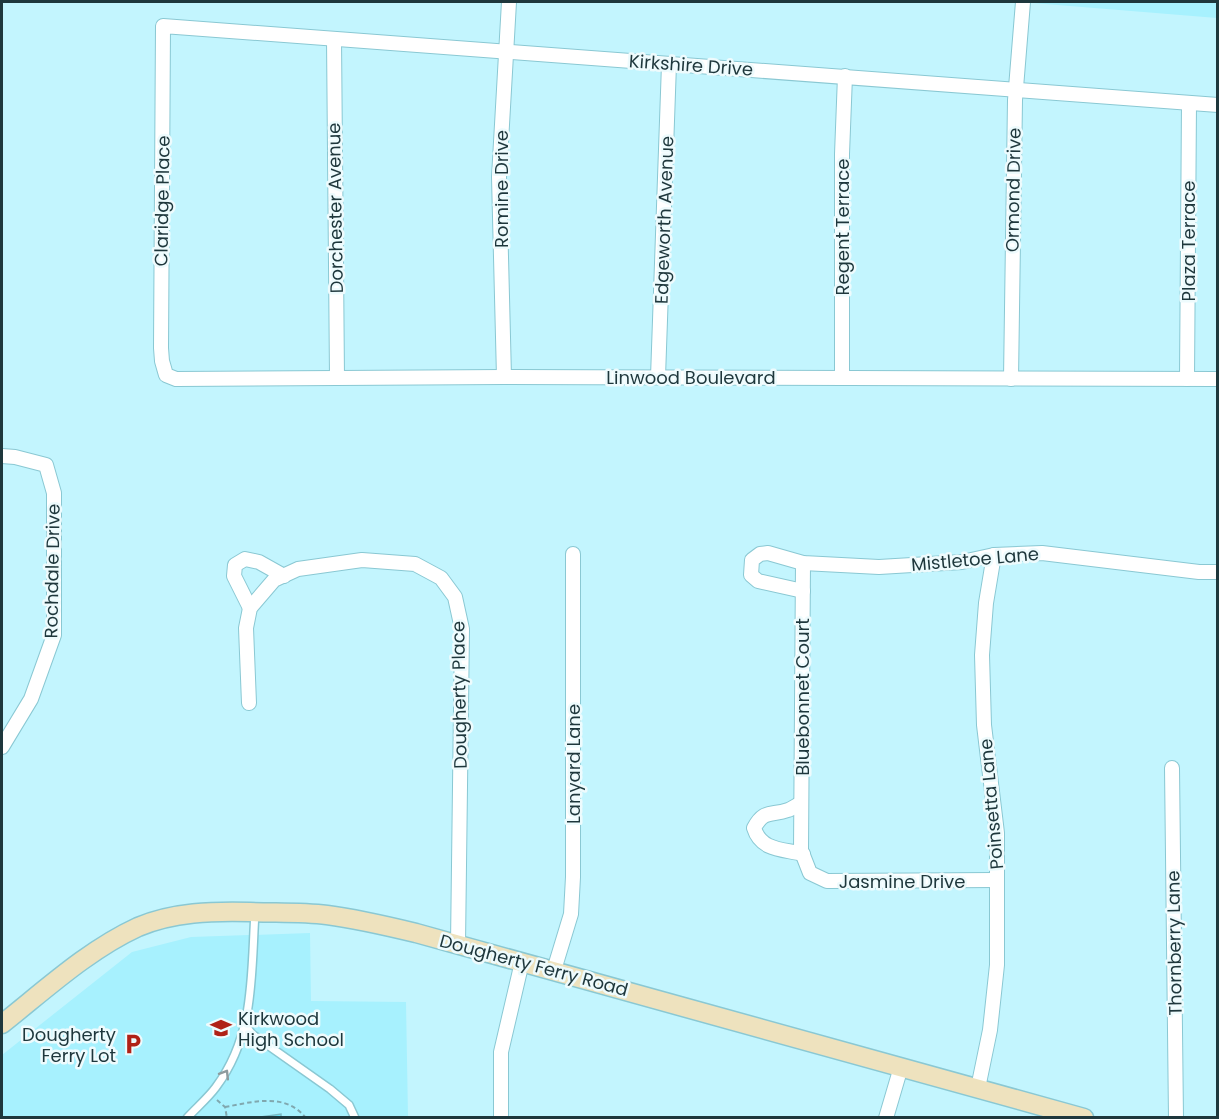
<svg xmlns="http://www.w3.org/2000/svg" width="1219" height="1119" font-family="Poppins,sans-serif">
  <rect width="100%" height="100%" fill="#c3f5fe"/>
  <!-- built -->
  <g fill="#a7f1fe">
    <path d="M1033,2H1217V18L1033,3Z"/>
    <path d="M310,933L311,1001L406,1002L408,1117L2,1118V1055L132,952L191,937Z"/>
  </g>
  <!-- building -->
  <path fill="#68e8fd" stroke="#7cbac5" stroke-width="1.5" d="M281,1114V1118H261V1117Z"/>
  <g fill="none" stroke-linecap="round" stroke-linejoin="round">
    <defs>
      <g id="lane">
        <path d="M246,1026L252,1034L330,1089L349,1105L355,1118"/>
        <path d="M187,1118C196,1108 208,1098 216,1087C255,1035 251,975 255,912"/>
      </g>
      <g id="street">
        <path d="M334,39L337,377"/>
        <path d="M1218,105L163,26L161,348L162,361L166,375L176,379L504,377L1218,379"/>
        <path d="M504,377L499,177L509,2"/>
        <path d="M658,377L669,64"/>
        <path d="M842,378V154L845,76"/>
        <path d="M1011,379L1015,100L1023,2"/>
        <path d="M1187,379L1189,103"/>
        <path d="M2,456L15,457L46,465L54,493V635L31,699L2,747"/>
        <path d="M803,563L801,850L810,873L827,881L996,880"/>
        <path d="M803,591L758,581L751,575L752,560L760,554L768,553L803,563L879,567L962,562L994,555L1042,553L1199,572H1218"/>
        <path d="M250,608L234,576L235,565L245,559L259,562L284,576"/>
        <path d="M249,703L246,628L250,608L274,580L298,569L362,560L415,564L441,578L455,597L462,629L458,944"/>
        <path d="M1172,768L1176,1118"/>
        <path d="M801,803C797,805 792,809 788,810C771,816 764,809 754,828C761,851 783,849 803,854"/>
        <path d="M554,970L571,914L573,877V554"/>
        <path d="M978,1088L990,1030L997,965V833L984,725L982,655L986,603L994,555"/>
        <path d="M501,1118V1052L522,962"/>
        <path d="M886,1118L901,1067"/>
      </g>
      <path id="secondary" d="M2,1024C45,990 88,950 138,927C173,912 213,911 250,912C276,913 302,912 327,915C357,919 387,926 416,933L1084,1118"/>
    </defs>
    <!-- lane casing -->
    <use href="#lane" stroke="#8ac8d3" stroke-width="10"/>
    <!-- street casing -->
    <use href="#street" stroke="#8ac8d3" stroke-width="16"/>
    <!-- secondary casing -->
    <use href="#secondary" stroke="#8ac8d3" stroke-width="21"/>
    <!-- path -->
    <g stroke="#80a8af" stroke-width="2" stroke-dasharray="4.5 3" stroke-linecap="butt">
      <path d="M217,1100L225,1107L227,1118"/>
      <path d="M225,1107C253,1102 285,1092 306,1118"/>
    </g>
    <!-- lane -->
    <use href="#lane" stroke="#fff" stroke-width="7"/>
    <!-- street -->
    <use href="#street" stroke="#fff" stroke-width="14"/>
    <!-- secondary -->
    <use href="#secondary" stroke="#eee2be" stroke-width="18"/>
  </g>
  <!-- one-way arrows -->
  <defs><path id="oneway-chevron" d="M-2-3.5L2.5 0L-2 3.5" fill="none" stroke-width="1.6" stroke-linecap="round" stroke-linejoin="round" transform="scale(1.5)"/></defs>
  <use stroke="#8e9b9e" href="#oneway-chevron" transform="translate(225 1074) rotate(-58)"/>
  <!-- icons -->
  <defs>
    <symbol id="school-bare" viewBox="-9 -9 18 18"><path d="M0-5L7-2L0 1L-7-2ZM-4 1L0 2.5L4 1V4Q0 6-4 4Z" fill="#b02116" stroke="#eefbfd" stroke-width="2.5" paint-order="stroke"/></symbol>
    <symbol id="parking-bare" viewBox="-9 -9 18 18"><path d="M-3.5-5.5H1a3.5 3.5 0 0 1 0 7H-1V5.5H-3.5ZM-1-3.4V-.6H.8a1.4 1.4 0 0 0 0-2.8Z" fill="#b02116" stroke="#eefbfd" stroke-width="2.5" paint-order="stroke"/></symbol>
  </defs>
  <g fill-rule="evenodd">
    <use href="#school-bare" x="206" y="1013" width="30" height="30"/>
    <use href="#parking-bare" x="118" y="1029" width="30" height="30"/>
  </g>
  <g text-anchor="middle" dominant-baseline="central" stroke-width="5" stroke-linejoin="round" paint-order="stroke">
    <!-- street labels -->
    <g font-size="18" fill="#1e373c" stroke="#eefbfd">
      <text transform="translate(691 65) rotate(4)">Kirkshire Drive</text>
      <text transform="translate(501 189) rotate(-90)">Romine Drive</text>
      <text transform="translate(1013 190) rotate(-89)">Ormond Drive</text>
      <text transform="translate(162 201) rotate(-89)">Claridge Place</text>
      <text transform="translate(335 208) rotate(-91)">Dorchester Avenue</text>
      <text transform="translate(664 220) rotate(-88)">Edgeworth Avenue</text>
      <text transform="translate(842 227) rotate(-90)">Regent Terrace</text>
      <text transform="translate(1188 241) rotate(-90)">Plaza Terrace</text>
      <text x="691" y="377">Linwood Boulevard</text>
      <text transform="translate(975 559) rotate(-5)">Mistletoe Lane</text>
      <text transform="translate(52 571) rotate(-89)">Rochdale Drive</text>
      <text transform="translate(459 695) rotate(-91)">Dougherty Place</text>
      <text transform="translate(802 697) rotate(-90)">Bluebonnet Court</text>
      <text transform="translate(573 764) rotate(-90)">Lanyard Lane</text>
      <text transform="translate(991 804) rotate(-95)">Poinsetta Lane</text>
      <text x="902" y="881">Jasmine Drive</text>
      <text transform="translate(1174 943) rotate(-91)">Thornberry Lane</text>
      <text transform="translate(534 965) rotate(15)">Dougherty Ferry Road</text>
    </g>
    <!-- poi labels -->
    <g font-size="18" fill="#1e373c" stroke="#eefbfd" text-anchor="start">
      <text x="238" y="1018">Kirkwood<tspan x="238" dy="21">High School</tspan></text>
      <text x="116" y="1034" text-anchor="end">Dougherty<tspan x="116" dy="21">Ferry Lot</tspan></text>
    </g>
  </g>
  <!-- border -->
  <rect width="1219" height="1119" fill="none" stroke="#1e373c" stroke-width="6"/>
</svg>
